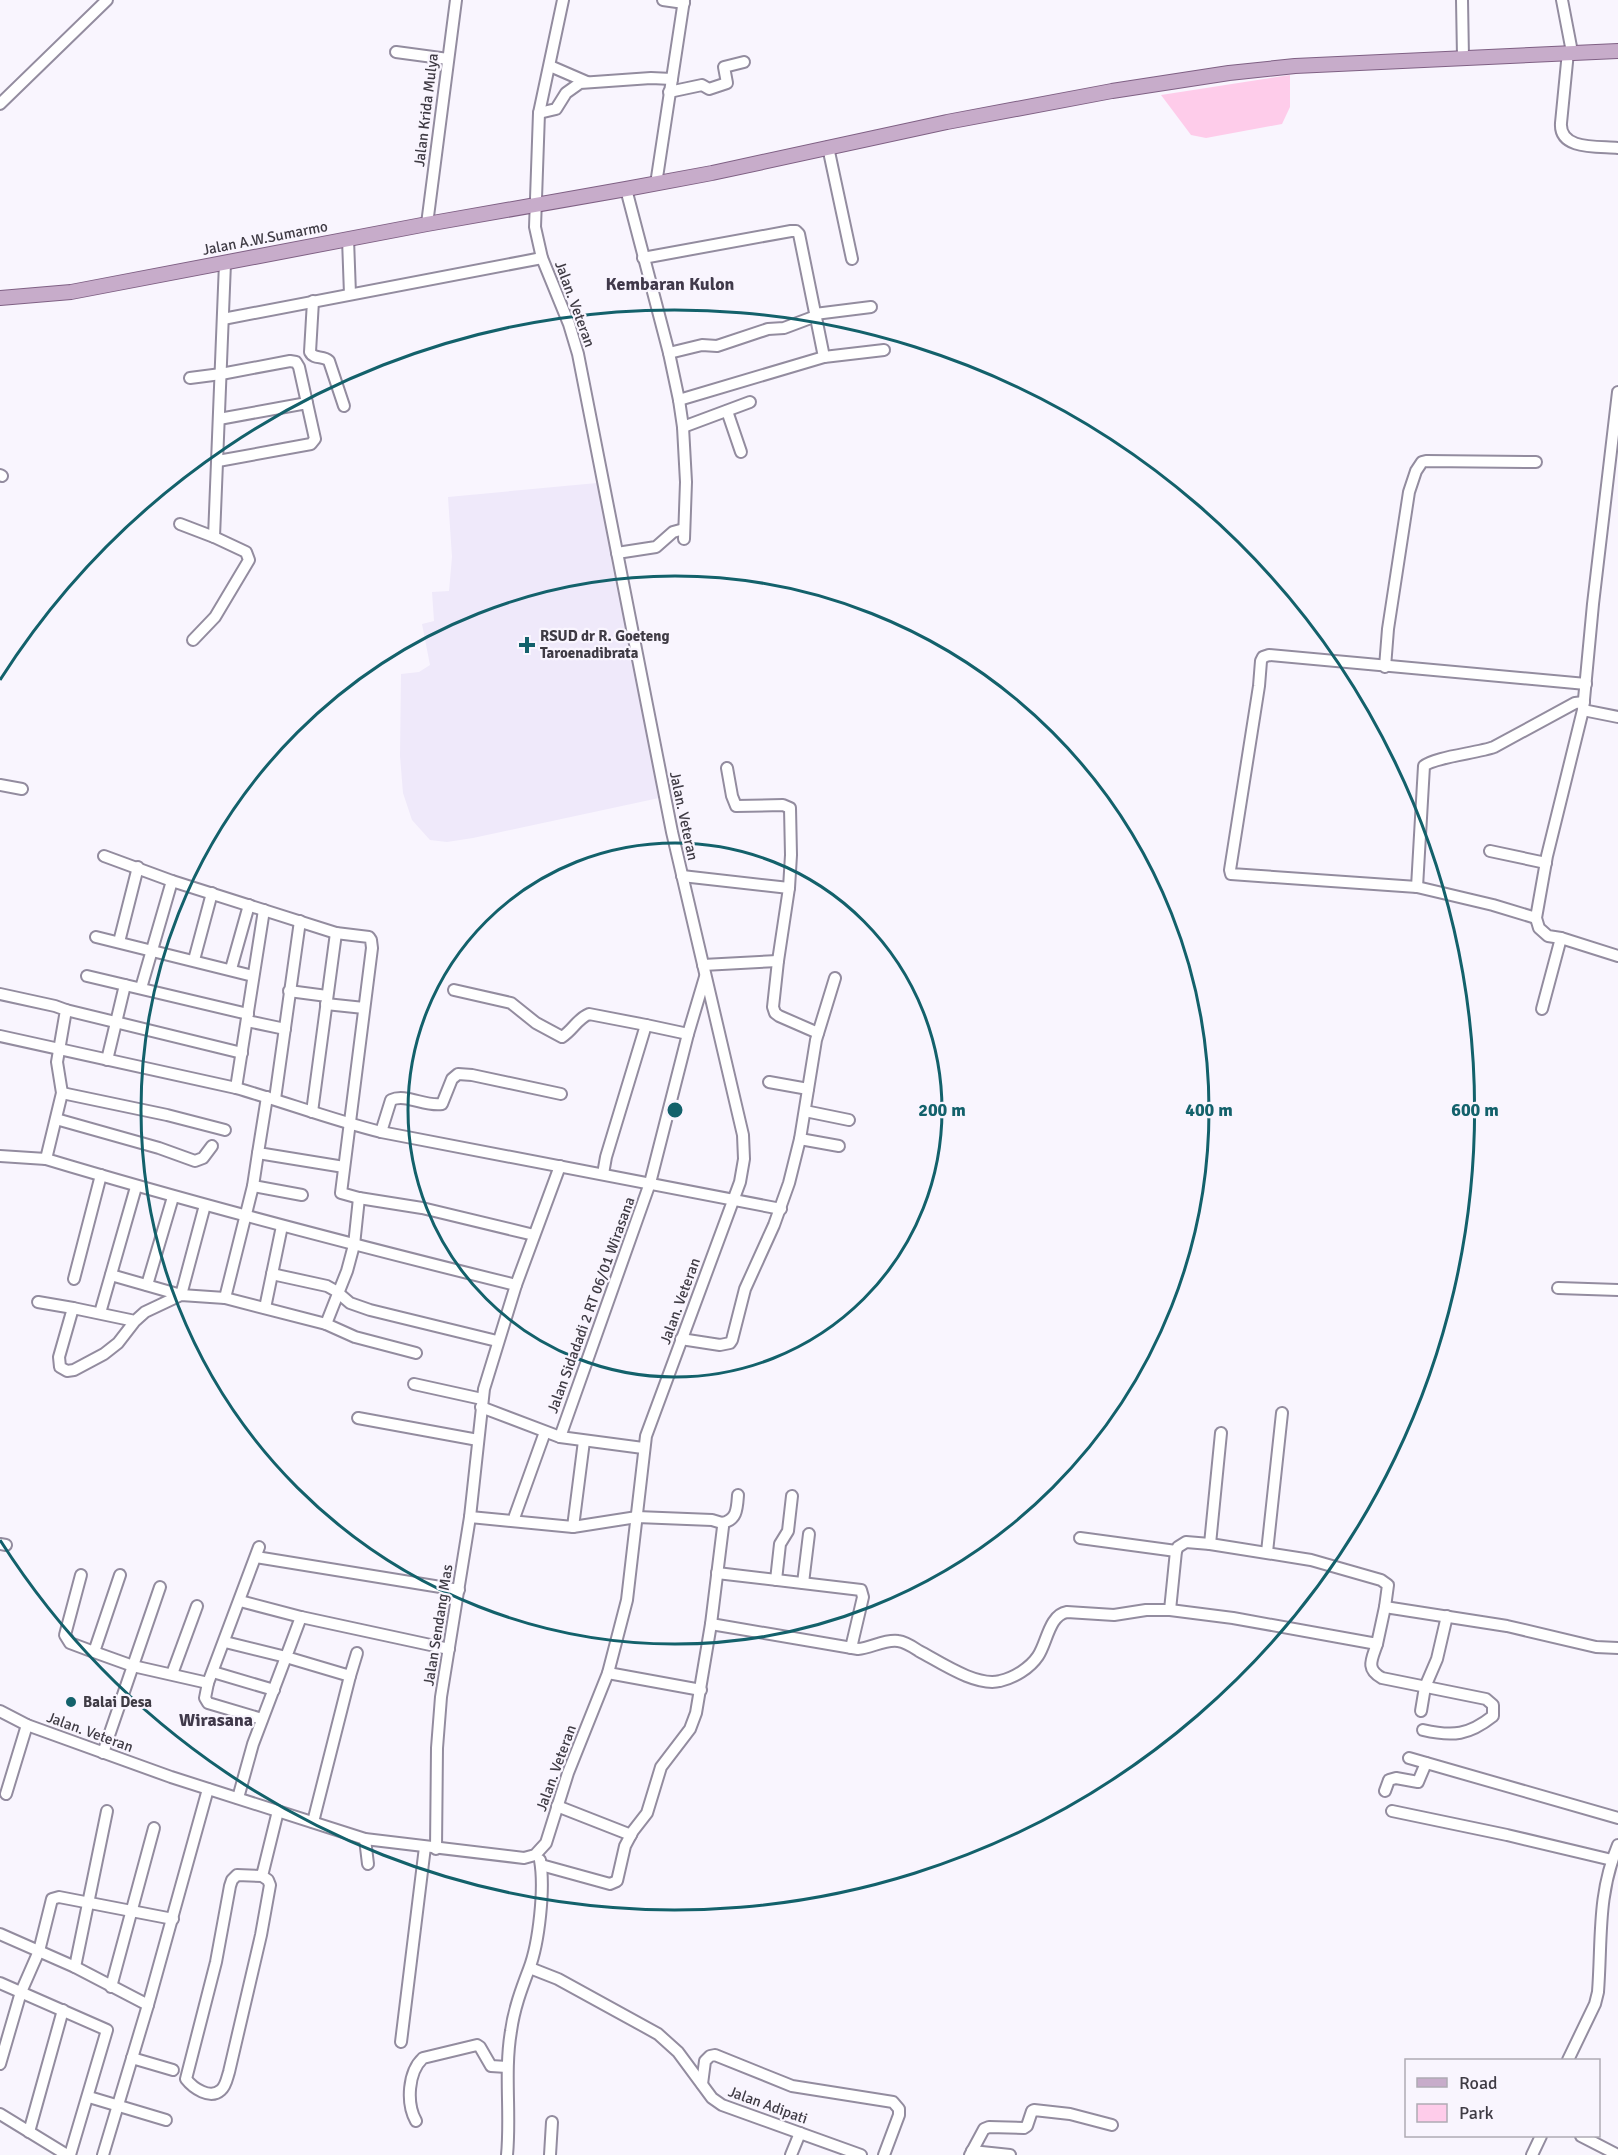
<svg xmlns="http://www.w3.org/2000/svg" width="1618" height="2155" font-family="Signika,sans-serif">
  <rect width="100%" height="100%" fill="#f9f5fe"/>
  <!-- built -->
  <path fill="#efe9fa" d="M597,483L659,798L473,838L447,842L430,840L412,820L403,793L400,756L401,674L419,672L430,665L422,624L434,621L432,592L449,591L452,557L448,497Z"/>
  <!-- green -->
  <path fill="#feccea" d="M1290,75V107L1282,124L1206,138L1191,135L1161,95Z"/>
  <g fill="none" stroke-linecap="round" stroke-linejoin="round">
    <defs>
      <g id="minor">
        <path d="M663,0L684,3"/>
        <path d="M1462,0L1463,57"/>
        <path d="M1562,0L1572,52"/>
        <path d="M396,52L448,59"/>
        <path d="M1568,52L1561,123C1559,151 1600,146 1618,148"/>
        <path d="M550,66L587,82"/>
        <path d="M669,92L702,85L709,89L727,83L724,67L744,62"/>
        <path d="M0,104L107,0"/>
        <path d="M539,113L556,109L566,93L580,83L651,78L672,79"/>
        <path d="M828,147L852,259"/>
        <path d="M656,184L684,0"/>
        <path d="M626,189L669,353L679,400L683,427L686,482L684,539"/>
        <path d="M427,224L456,0"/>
        <path d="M348,239L350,294"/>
        <path d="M643,258L791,231H796L799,234L824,357L679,400"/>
        <path d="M313,301L310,352C314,360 323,355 329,361L344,406"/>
        <path d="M815,314L871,307"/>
        <path d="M223,319L542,258"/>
        <path d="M669,353L702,345L717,346L768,329L784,328L816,316"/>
        <path d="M824,357L884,350"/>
        <path d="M190,378L221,374L290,361L296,362L299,367L307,403"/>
        <path d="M1618,392L1593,604L1583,710L1547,856L1536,918L1539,928L1548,936L1561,938L1618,956"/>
        <path d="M727,411L741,452"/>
        <path d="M683,427L750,402"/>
        <path d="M218,461L311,444L315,439L307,403L219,419"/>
        <path d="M0,475L2,476"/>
        <path d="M180,524L214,537"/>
        <path d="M617,553L656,547L673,532L684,529"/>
        <path d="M193,640L215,617L249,560L246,552L214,537L225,263"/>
        <path d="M1385,667L1388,629L1409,492L1416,471L1422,462L1426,461L1536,462"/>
        <path d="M1583,710L1618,717"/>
        <path d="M727,768L732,796L736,806L783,805L790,808L791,855L789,888"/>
        <path d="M0,785L22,789"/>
        <path d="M1490,851L1546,863"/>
        <path d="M104,856L172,881L336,933L369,937L371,940L372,948L341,1193L359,1198L422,1208L534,1235"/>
        <path d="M682,876L789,888L778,961L773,1007L775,1013L779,1016L818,1033"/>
        <path d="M1417,887L1424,766C1434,757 1478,753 1494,747L1575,703L1584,702"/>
        <path d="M1536,918L1493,905L1417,887L1231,874L1230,870L1259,686L1261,661L1263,657L1269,655L1586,684"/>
        <path d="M96,937L253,976"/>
        <path d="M119,942L138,867"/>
        <path d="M194,960L212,893"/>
        <path d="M703,965L778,961"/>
        <path d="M231,969L249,905"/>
        <path d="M87,976L248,1014"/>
        <path d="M141,988L172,881"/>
        <path d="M454,990L511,1003L536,1023L562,1037C573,1030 577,1019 589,1014L646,1025"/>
        <path d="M289,991L327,996"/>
        <path d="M0,994L55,1006L66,1010L57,1062L62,1093L46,1159C202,1206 358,1246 516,1285"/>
        <path d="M326,1004L364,1008"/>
        <path d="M1542,1009L1561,938"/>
        <path d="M66,1010L242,1053"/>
        <path d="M247,1021L285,1029"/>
        <path d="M0,1036L236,1088C285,1102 332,1120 381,1132L781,1209"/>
        <path d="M107,1060L125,985"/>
        <path d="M769,1082L808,1089"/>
        <path d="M236,1088L264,910"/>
        <path d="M62,1093L167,1115L225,1130"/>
        <path d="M267,1097L258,1153L344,1167"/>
        <path d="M275,1099L300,921"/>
        <path d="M805,1111L849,1120"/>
        <path d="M312,1112L336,933"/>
        <path d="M56,1119L159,1148L195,1161L203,1158L212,1146"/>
        <path d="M381,1132L391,1100C406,1093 425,1107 442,1104L452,1079L458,1074L472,1075L561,1094"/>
        <path d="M800,1139L839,1146"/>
        <path d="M258,1153L253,1186L225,1298L326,1324L355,1337L416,1353"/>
        <path d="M0,1156L46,1159"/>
        <path d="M603,1174L606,1157L646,1025L688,1034"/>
        <path d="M253,1186L302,1195"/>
        <path d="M272,1274L327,1286L336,1291L350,1303L370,1310L497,1341"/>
        <path d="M111,1275L181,1295L205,1205"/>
        <path d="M74,1279L101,1175"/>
        <path d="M147,1285L173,1197"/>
        <path d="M1558,1288L1618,1290"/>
        <path d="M38,1302L73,1308"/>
        <path d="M265,1308L282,1226"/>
        <path d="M100,1313L136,1187"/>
        <path d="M135,1321L73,1308L59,1357L60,1367L67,1371L74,1370L104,1354L118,1343L135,1321L145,1312L181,1295L225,1298"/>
        <path d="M326,1324L347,1271L354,1245L359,1198"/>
        <path d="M681,1339L720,1345L730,1343L732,1340L745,1289L774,1225L789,1183L800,1139L816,1040L835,978"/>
        <path d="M414,1384L482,1399"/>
        <path d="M481,1407L560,1437L643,1448"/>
        <path d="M358,1418L478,1440"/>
        <path d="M560,1437L650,1183L688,1034L705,977"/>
        <path d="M470,1517L573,1527L637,1517L712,1520L722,1523L723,1527L711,1624L696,1713L690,1729L661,1767L647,1813L633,1831L625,1846L617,1881L610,1884L541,1865"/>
        <path d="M513,1521L545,1432"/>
        <path d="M722,1523C737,1520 737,1509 738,1495"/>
        <path d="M573,1527L584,1441"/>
        <path d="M1080,1538L1176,1551"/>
        <path d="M0,1544L6,1545"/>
        <path d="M1210,1544L1221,1433"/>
        <path d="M1267,1552L1282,1413"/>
        <path d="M256,1557L459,1590"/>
        <path d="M717,1573L861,1590L863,1597L851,1648"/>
        <path d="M81,1575L65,1635L70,1643L94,1652"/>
        <path d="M120,1575L94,1652L133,1666L208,1683L259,1547"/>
        <path d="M776,1580L780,1544L788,1531L792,1496"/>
        <path d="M803,1583L809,1534"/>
        <path d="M240,1601L301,1617L449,1649"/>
        <path d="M1170,1610L1176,1551L1178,1547L1186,1542L1210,1544L1311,1560L1381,1580L1388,1585L1385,1607"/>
        <path d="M301,1617L286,1657L350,1676L357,1653"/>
        <path d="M711,1624L858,1649C871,1648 885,1639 898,1641C906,1642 913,1647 919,1651C940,1662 976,1687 1000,1681C1014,1678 1030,1668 1038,1656C1047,1643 1049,1615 1067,1612L1114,1615L1146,1610H1170L1233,1618L1377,1644L1385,1607L1507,1626L1596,1647L1618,1648"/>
        <path d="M225,1642L286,1657L253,1744L238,1798"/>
        <path d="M1377,1644C1372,1659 1365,1669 1382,1678L1486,1699L1493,1705V1716C1469,1735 1453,1737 1423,1730"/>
        <path d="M213,1672L274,1690"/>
        <path d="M608,1673L701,1690"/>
        <path d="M172,1674L197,1606"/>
        <path d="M208,1683L205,1698L208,1703L262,1719"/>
        <path d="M0,1711L27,1725L171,1777L365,1839L524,1858L535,1855L546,1843L568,1773L608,1673L627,1600L646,1436L740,1182L744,1159L743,1135L672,832L578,354L569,324L542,258L535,227L539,113L563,0"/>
        <path d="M1421,1711L1425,1687L1437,1659L1447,1616"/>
        <path d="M103,1753L160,1587"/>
        <path d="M1409,1758L1618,1818"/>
        <path d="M1385,1791L1389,1780L1396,1778L1418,1782L1426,1763"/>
        <path d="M6,1794L27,1725"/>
        <path d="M557,1806L631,1835"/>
        <path d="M107,1811L75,1967L148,2005L208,1789"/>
        <path d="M1392,1811L1507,1835L1612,1860"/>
        <path d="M313,1822L350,1676"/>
        <path d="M365,1839L368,1864"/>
        <path d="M436,1849L437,1748L441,1697L470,1517L484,1389L516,1285L560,1166"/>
        <path d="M262,1876L237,1875L232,1880L230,1886L216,1962L187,2075L186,2079C193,2088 210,2100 221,2090C226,2086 227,2078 229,2072L261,1935L270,1885L268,1880L262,1876L278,1811"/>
        <path d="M0,1934L75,1967"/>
        <path d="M530,1968L558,1979L658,2034L678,2052L712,2098L722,2105L861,2155"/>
        <path d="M0,1983L107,2030L70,2155"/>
        <path d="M111,1987L154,1828"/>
        <path d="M401,2042L425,1847"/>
        <path d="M132,2058L173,2070"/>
        <path d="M1568,2060L1595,2004L1598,1992C1602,1939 1597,1895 1618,1845"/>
        <path d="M0,2064L21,1992L39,1951L52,1899L59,1897L173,1919"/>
        <path d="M702,2084L705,2061L710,2056L715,2055L792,2086L893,2102L899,2109V2115L884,2155"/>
        <path d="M89,2097L166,2120"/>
        <path d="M0,2114L67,2155"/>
        <path d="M416,2121C406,2103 408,2072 423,2058L477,2045L480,2047L491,2066L507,2067"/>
        <path d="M29,2132L63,2010"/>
        <path d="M1581,2136L1618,2155"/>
        <path d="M972,2151L1010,2155"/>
        <path d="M103,2155L148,2005"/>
        <path d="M507,2155C511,2114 504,2072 511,2031C514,2009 521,1990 529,1969C539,1943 545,1888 540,1860"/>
        <path d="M550,2155L552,2122"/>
        <path d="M791,2155L800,2133"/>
        <path d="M970,2155L984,2129L989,2127L1024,2128L1027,2126L1032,2111L1034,2110L1070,2114L1112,2125"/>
        <path d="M1532,2155L1541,2136"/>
      </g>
      <path id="major" d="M0,298L71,292L427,224L626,189L712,173L947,122L1112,91L1229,73L1295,66L1618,51"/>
    </defs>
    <!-- minor casing -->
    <use href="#minor" stroke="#938c9f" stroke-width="14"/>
    <!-- major casing -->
    <use href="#major" stroke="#7f6084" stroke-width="16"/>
    <!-- minor -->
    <use href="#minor" stroke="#fff" stroke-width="10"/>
    <!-- major -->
    <use href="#major" stroke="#c7acca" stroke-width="14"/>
  </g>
  <!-- distance rings -->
  <g fill="none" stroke="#13616b" stroke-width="3">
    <circle cx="675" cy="1110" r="267"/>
    <circle cx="675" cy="1110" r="534"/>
    <path d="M0 680A800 800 0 1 1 0 1540"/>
  </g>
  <!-- markers -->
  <g fill="#13616b" stroke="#f9f5fe" stroke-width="2">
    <path d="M524 636h6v6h6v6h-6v6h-6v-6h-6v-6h6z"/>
    <circle cx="71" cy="1702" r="6"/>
  </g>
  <g text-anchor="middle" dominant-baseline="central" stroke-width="4.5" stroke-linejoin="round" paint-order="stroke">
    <!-- street labels -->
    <g font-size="15" fill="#3f3b44" stroke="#f9f5fe">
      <text transform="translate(426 110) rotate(-83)">Jalan Krida Mulya</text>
      <text transform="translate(265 238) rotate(-11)">Jalan A.W.Sumarmo</text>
      <text transform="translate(575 304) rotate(70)">Jalan. Veteran</text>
      <text transform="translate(684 816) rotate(78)">Jalan. Veteran</text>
      <text transform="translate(680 1301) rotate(-70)">Jalan. Veteran</text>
      <text transform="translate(591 1305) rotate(-70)">Jalan Sidadadi 2 RT 06/01 Wirasana</text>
      <text transform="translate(438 1625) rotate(-81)">Jalan Sendang Mas</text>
      <text transform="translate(90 1732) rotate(20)">Jalan. Veteran</text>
      <text transform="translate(556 1768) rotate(-70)">Jalan. Veteran</text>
      <text transform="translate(768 2105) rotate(20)">Jalan Adipati</text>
    </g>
    <!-- poi labels -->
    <g font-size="15" font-weight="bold" fill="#3f3b44" stroke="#f9f5fe" text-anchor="start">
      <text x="540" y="636">RSUD dr R. Goeteng<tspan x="540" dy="17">Taroenadibrata</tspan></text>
      <text x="83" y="1702">Balai Desa</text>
    </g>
    <!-- quarter labels -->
    <g font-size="18" font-weight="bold" fill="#40394a" stroke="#f9f5fe">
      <text x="670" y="284">Kembaran Kulon</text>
      <text x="216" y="1720">Wirasana</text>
    </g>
  </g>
  <circle cx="675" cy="1110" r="9" fill="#13616b" stroke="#f9f5fe" stroke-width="3"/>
  <g font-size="18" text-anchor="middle" font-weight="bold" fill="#13616b" stroke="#f9f5fe" stroke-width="4.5" stroke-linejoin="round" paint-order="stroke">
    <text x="942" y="1116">200 m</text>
    <text x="1209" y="1116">400 m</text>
    <text x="1475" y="1116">600 m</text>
  </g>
  <!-- legend -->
  <rect x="1405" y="2059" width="195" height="78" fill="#f9f5fe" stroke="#afabb4" stroke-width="1.5"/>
  <rect x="1417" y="2078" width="30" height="9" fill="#c7acca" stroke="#afabb4" stroke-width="1.5"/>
  <text x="1459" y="2089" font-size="18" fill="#3f3b44">Road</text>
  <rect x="1417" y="2104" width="30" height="18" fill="#feccea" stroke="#afabb4" stroke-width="1.5"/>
  <text x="1459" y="2119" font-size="18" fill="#3f3b44">Park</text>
</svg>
